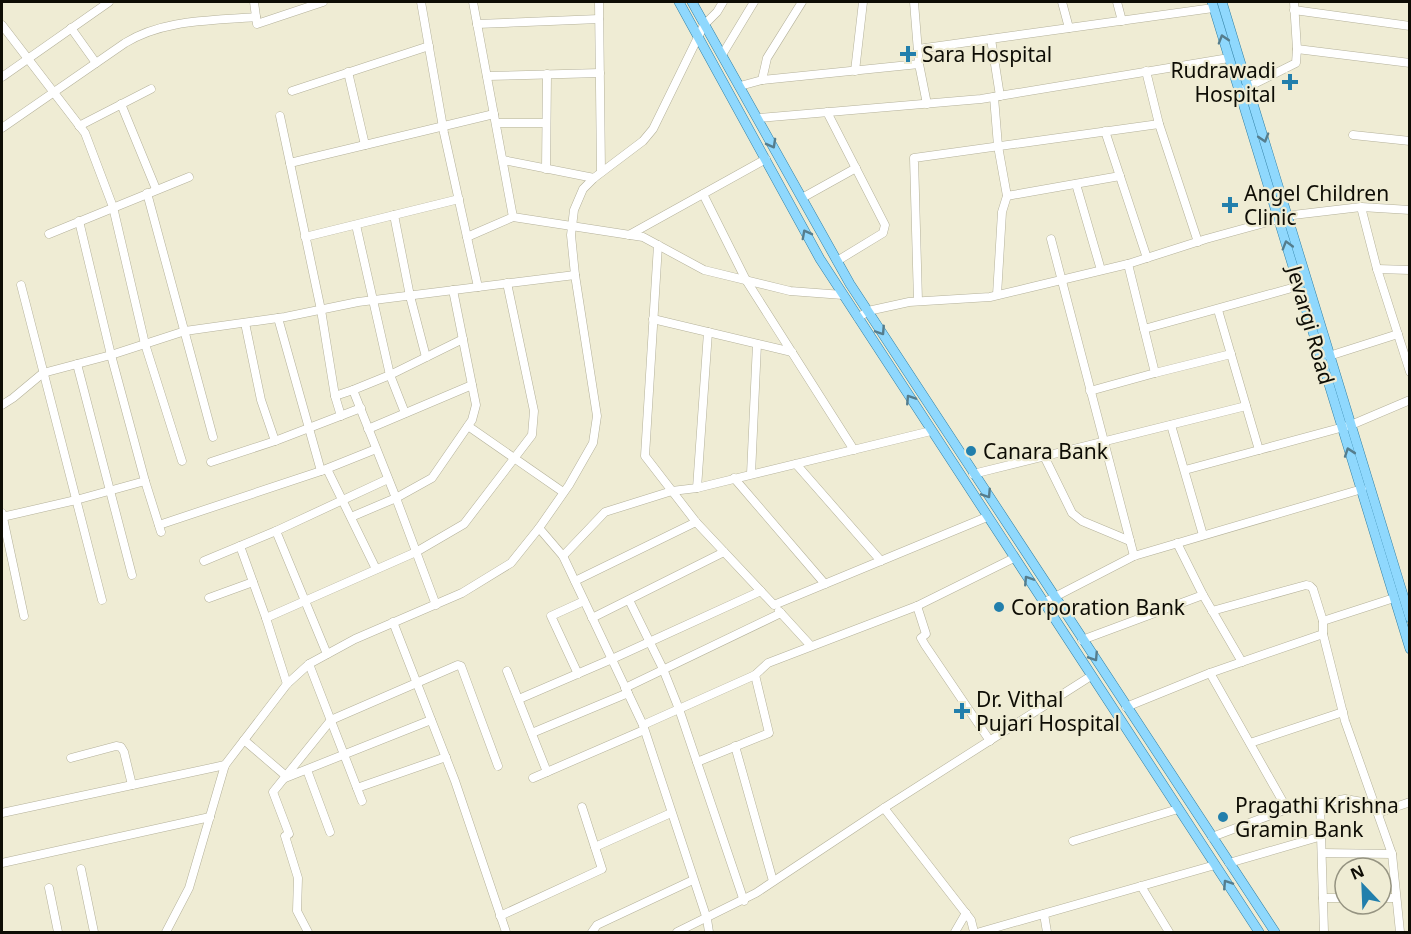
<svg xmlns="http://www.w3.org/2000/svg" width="1411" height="934" font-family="'Noto Sans',sans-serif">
  <rect width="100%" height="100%" fill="#efecd4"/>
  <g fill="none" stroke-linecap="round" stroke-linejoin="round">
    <defs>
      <g id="minor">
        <path d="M254,2L257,24L323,2"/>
        <path d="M421,2L444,133L478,287"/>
        <path d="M473,2L513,217L643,237L704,270L790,291L843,295"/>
        <path d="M599,2L601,172"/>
        <path d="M1062,2L1069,28"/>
        <path d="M1117,2L1122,21"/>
        <path d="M1294,10L1410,26"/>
        <path d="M477,24L599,19"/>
        <path d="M2,25L85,133L113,207L145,344L182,461"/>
        <path d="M71,28L96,63"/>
        <path d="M991,39L1000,96"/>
        <path d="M918,49L1213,8"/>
        <path d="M1297,49L1410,63"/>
        <path d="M722,55L754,2"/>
        <path d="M919,64L927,104"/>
        <path d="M855,71L863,2"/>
        <path d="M348,72L365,145"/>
        <path d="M487,76L600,73"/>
        <path d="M2,77L109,2"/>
        <path d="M762,80L767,58L802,2"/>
        <path d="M740,86L762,80L919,64L914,2"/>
        <path d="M1244,89L1296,63L1297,49L1294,2"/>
        <path d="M292,91L429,46"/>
        <path d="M994,97L998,146L1007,196L1120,176"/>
        <path d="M121,104L156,189"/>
        <path d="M827,112L885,225L883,233L837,261"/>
        <path d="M280,116L290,163"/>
        <path d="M758,118L981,99L1229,58"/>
        <path d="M496,123H546"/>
        <path d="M1159,124L1198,242"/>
        <path d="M79,126L151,89"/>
        <path d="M2,128L125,43C164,19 212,21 256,17"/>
        <path d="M1105,131L1147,258"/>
        <path d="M1353,135L1410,141"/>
        <path d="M503,160L594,178"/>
        <path d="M546,169L547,74"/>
        <path d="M1076,184L1101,270"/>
        <path d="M147,193L213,437"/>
        <path d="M703,194L746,280L854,450"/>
        <path d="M802,198L856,168"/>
        <path d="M1361,207L1377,269L1410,372"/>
        <path d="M394,215L410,296L426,357"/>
        <path d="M356,225L390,375L405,413"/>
        <path d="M49,234L189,177"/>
        <path d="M629,235L766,159"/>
        <path d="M305,237L459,199"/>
        <path d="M467,237L513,217"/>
        <path d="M1051,239L1134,556"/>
        <path d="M658,245L645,456L696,522L774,605L987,517"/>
        <path d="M1377,269L1410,270"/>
        <path d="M21,285L102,600"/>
        <path d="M997,295L1002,212L1007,196"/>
        <path d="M918,301L914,158L1159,124L1146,71"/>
        <path d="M1218,310L1259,450L1351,425L1410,400"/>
        <path d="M278,318L321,471"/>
        <path d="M858,318L868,311L909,302L990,297L1032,287L1128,264L1206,239L1293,215L1361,207L1410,210"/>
        <path d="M653,319L792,352"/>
        <path d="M245,323L261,400L275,441"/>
        <path d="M1144,329L1299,286"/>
        <path d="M1329,356L1398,334"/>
        <path d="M77,364L132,575"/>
        <path d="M1155,373L1231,354"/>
        <path d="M353,390L335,396L321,310L290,163L494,114"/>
        <path d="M1090,391L1155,373L1128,264"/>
        <path d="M335,396L341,416"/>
        <path d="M2,405L13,398L43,373L111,355L185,331L285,317L358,302L575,275"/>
        <path d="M1171,425L1203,535"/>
        <path d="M468,426L563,492"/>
        <path d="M368,429L472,385"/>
        <path d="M1044,456L1072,513L1082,521L1130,541"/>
        <path d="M211,462L275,441L361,408"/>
        <path d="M796,464L881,561"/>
        <path d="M327,469L376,569"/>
        <path d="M1185,470L1259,450"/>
        <path d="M751,474L757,344"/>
        <path d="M973,474L1246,406"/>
        <path d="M734,478L825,584"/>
        <path d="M145,481L161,532"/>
        <path d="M697,488L708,332"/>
        <path d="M2,513L24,616"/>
        <path d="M2,517L76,500L145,481L111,355L79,221"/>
        <path d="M351,517L396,498L353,390L390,375L463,339"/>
        <path d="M159,525L321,471L376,449"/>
        <path d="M539,528L563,556L643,725L707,919L709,932"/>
        <path d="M240,546L266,618"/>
        <path d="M563,556L605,512L672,491L697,488L931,431"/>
        <path d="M204,561L276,531"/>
        <path d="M575,581L696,522"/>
        <path d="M1203,595L1242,662"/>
        <path d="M209,598L253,582"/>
        <path d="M629,600L663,669L679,709L744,901"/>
        <path d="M1043,603L1134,556L1362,489"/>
        <path d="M436,605L396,498L432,478L472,420L476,405L453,290"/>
        <path d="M917,606L926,634L921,638L925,645L990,741"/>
        <path d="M779,611L811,646"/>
        <path d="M1212,611L1306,585L1310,586L1313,589L1323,621"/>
        <path d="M592,618L724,552"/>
        <path d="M393,622L455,781L506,932"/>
        <path d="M1323,634L1345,721L1392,854L1400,932"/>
        <path d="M1082,640L1203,595L1177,543"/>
        <path d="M327,654L276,531L388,479"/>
        <path d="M309,664L362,801"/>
        <path d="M507,671L547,772"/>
        <path d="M1210,673L1287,809"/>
        <path d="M578,674L551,616L584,601"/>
        <path d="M287,684L266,618L416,552L464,524L532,435L534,411L507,283"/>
        <path d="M625,688L781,613"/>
        <path d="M519,699L612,659L761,591"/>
        <path d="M1126,707L1210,673L1323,634V621L1394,598"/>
        <path d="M643,725L755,675L768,663L917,606L1014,558"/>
        <path d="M532,733L628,693"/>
        <path d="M244,740L286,776"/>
        <path d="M1250,743L1343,712"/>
        <path d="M735,746L773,881"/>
        <path d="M71,758L116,746L121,747L124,752L132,785"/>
        <path d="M697,762L769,733L755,675"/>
        <path d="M307,770L330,832"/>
        <path d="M285,778L431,720"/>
        <path d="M533,778L644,730"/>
        <path d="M357,788L446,757"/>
        <path d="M1320,803L1324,932"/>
        <path d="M884,808L971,920L974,932"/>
        <path d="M2,813L225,765"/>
        <path d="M1378,813L1410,802"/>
        <path d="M1212,837L1287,809L1345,799L1374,804"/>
        <path d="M1073,841L1178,809"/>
        <path d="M595,847L671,813"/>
        <path d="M1322,853L1392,854"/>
        <path d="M2,863L210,817"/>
        <path d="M1229,863L1322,836"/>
        <path d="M81,869L94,932"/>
        <path d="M1141,886L1169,932"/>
        <path d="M49,888L58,932"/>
        <path d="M1323,898H1345"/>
        <path d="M1381,898H1396"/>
        <path d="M1044,914L1047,932"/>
        <path d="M500,916L602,869L582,807"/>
        <path d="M166,932L189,888L225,765L287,684L309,664L355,639L462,593L511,563L539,528L569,485L593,443L597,416L575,275L571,235L574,210L583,189L594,178L643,141L653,129L704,25L717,12L723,2"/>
        <path d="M308,932L297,911L298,878L285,836L289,834L273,792L331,720L458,665L461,666L498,766"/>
        <path d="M592,932L597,925L693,880"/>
        <path d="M677,932L756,893L884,808L1091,676"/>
        <path d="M955,932L966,913"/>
        <path d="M980,932L1215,865"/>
      </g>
      <g id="major">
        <path d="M679,2L820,259L1259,932"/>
        <path d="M692,2L850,284L1275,932"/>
        <path d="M1212,2L1410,649"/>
        <path d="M1222,2L1410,618"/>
      </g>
    </defs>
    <!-- minor casing -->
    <use href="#minor" stroke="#b4b19a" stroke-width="9"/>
    <!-- major casing -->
    <use href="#major" stroke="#3180a5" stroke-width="10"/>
    <!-- minor -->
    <use href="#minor" stroke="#fff" stroke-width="8"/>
    <!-- major -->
    <use href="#major" stroke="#8fd8fd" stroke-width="9"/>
  </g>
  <!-- one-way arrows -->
  <defs><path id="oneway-chevron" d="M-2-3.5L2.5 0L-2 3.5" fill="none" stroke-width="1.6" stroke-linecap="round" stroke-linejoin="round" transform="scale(1.5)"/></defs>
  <g stroke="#557d8d">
    <use href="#oneway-chevron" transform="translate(1223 39) rotate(-107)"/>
    <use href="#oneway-chevron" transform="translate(1264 138) rotate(73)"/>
    <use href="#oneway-chevron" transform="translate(772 144) rotate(61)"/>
    <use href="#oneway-chevron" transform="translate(806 234) rotate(-118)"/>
    <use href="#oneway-chevron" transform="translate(1287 245) rotate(-106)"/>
    <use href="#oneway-chevron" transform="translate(881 331) rotate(57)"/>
    <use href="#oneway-chevron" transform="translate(910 399) rotate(-123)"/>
    <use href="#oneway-chevron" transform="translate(1349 452) rotate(-109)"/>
    <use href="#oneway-chevron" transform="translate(987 494) rotate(57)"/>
    <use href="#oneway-chevron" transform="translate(1028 580) rotate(-123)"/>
    <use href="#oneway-chevron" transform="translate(1094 657) rotate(57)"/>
    <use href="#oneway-chevron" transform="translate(1227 884) rotate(-123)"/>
  </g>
  <!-- markers -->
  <g fill="#227fac" stroke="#efecd4" stroke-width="2">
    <path d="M905 45h6v6h6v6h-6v6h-6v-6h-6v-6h6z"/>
    <path d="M1287 73h6v6h6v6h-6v6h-6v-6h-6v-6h6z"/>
    <path d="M1227 196h6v6h6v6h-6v6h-6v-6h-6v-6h6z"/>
    <circle cx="971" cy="451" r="6"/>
    <circle cx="999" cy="607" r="6"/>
    <path d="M959 702h6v6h6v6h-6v6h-6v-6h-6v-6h6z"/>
    <circle cx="1223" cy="817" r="6"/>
  </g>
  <g text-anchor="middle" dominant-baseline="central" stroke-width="4.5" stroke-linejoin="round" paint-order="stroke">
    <!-- poi labels -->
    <g font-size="21" fill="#0e0d05" stroke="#efecd4" text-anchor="start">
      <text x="922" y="54">Sara Hospital</text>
      <text x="1276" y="70" text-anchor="end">Rudrawadi<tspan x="1276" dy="24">Hospital</tspan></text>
      <text x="1244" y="193">Angel Children<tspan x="1244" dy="24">Clinic</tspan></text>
      <text x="983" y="451">Canara Bank</text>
      <text x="1011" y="607">Corporation Bank</text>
      <text x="976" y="699">Dr. Vithal<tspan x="976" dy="24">Pujari Hospital</tspan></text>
      <text x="1235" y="805">Pragathi Krishna<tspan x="1235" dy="24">Gramin Bank</tspan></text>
    </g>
    <!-- street labels -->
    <g font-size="21" fill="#0e0d05" stroke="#efecd4">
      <text transform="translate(1311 325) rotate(74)">Jevargi Road</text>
    </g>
  </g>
  <!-- border -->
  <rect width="1411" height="934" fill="none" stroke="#0e0d05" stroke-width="6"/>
  <!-- north arrow -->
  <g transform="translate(1363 886) rotate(337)"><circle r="28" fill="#efecd4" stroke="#959381" stroke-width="1.5"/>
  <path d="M0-4.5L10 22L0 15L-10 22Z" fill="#227fac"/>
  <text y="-9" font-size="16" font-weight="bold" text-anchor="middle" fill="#0e0d05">N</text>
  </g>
</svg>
